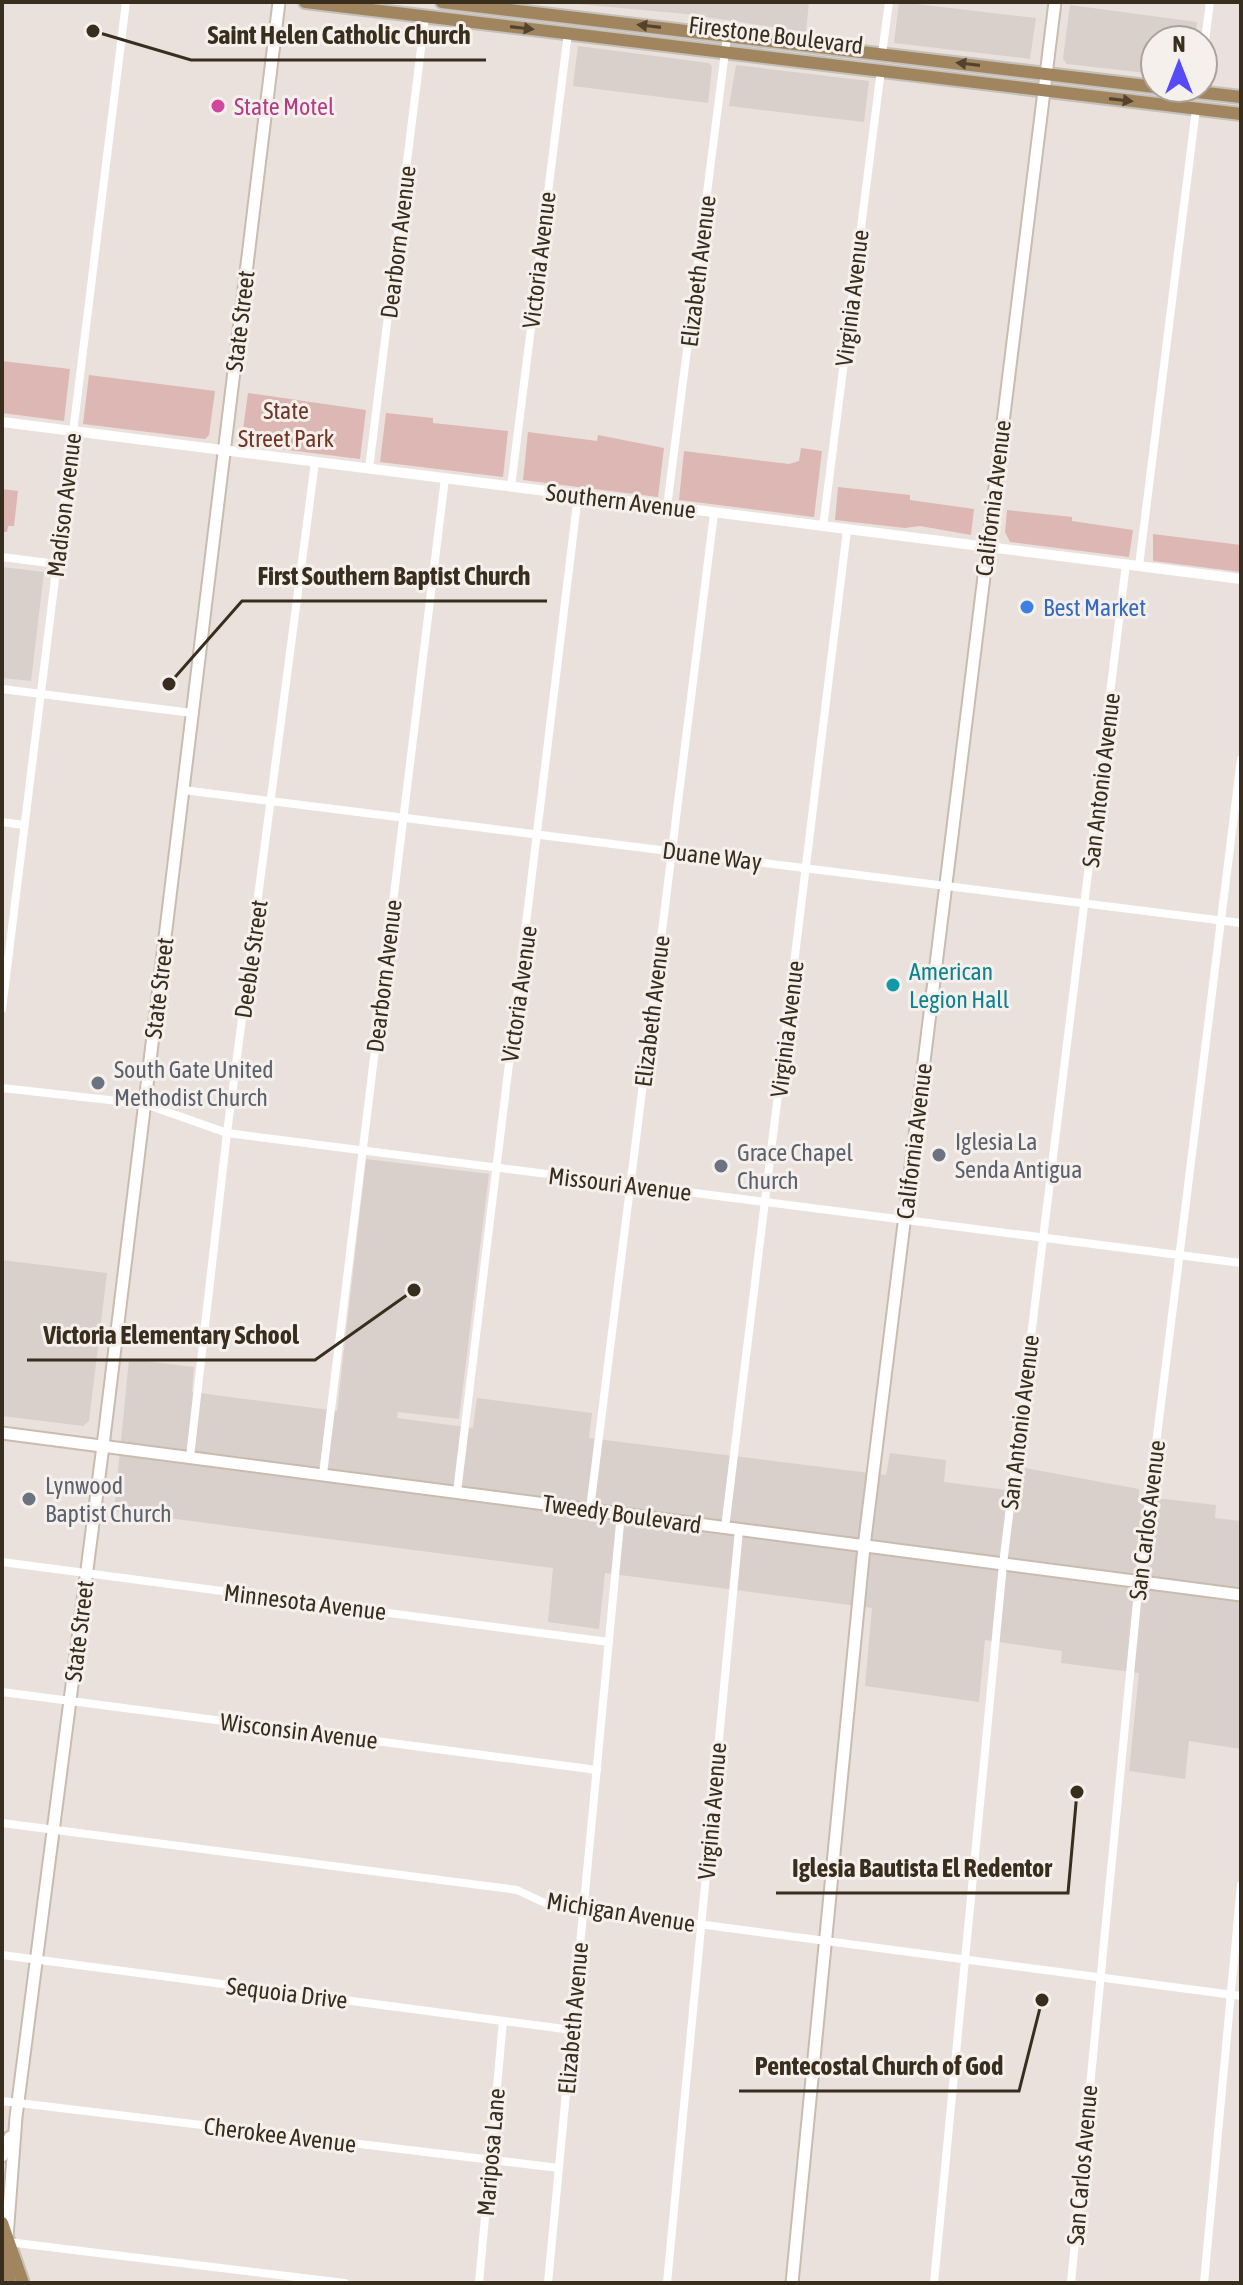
<svg xmlns="http://www.w3.org/2000/svg" width="1243" height="2285" font-family="'Asap Condensed',sans-serif">
  <rect width="100%" height="100%" fill="#eae1dc"/>
  <!-- built -->
  <g fill="#d9d0cb">
    <path d="M556,2H809L806,32L686,14Z"/>
    <path d="M899,2L1036,18L1030,59L894,43Z"/>
    <path d="M1070,5L1197,22L1195,40H1155V74L1067,64L1063,59Z"/>
    <path d="M578,46L709,63L712,67L708,103L573,86Z"/>
    <path d="M736,65L869,81L864,122L729,106Z"/>
    <path d="M2,567L44,572L31,681L2,678Z"/>
    <path d="M366,1159L489,1174L459,1419L398,1412L397,1418L473,1428L477,1398L592,1413L589,1438L886,1475L890,1453L946,1460L944,1482L1021,1492L1025,1468L1139,1489V1496L1216,1505L1215,1518L1241,1521V1749L1189,1741L1185,1779L1129,1771L1139,1673L1061,1663L1062,1651L985,1640L979,1702L865,1686L872,1608L605,1573L599,1629L548,1622L553,1568L114,1511L129,1359L194,1367L192,1392L337,1411Z"/>
    <path d="M2,1260L107,1273L89,1421L83,1426L2,1416Z"/>
  </g>
  <!-- green -->
  <g fill="#dcb7b3">
    <path d="M2,361L70,369L64,421L2,413Z"/>
    <path d="M89,375L215,391L209,435L205,439L83,424Z"/>
    <path d="M248,393L366,410L360,459L241,444Z"/>
    <path d="M386,413L433,418V423L508,431L503,477L380,462Z"/>
    <path d="M528,432L597,441L598,435L664,448L658,497L523,480Z"/>
    <path d="M801,448L822,451L814,517L679,500L684,451L789,464L799,461Z"/>
    <path d="M838,487L910,495V500L974,509L971,535L920,526L905,528L835,520Z"/>
    <path d="M2,489L18,491L14,526H8L7,532H2Z"/>
    <path d="M1007,510L1072,517V521L1133,530L1129,557L1010,542L1005,532Z"/>
    <path d="M1153,534L1241,545V572L1153,561Z"/>
  </g>
  <g fill="none" stroke-linecap="round" stroke-linejoin="round">
    <defs>
      <g id="secondary">
        <path d="M2,1433L1241,1595"/>
        <path d="M2,2156L10,2137"/>
        <path d="M7,2237L16,2117L103,1446L279,2"/>
        <path d="M792,2283L864,1547L1055,2"/>
      </g>
      <g id="primary">
        <path d="M305,2L1241,114"/>
        <path d="M442,2L1155,87"/>
        <path d="M1162,88L1241,97"/>
        <path d="M2,2223L23,2283"/>
        <path d="M7,2242L2,2253L10,2283"/>
      </g>
    </defs>
    <!-- secondary casing -->
    <use href="#secondary" stroke="#cabbaf" stroke-width="15"/>
    <!-- primary casing -->
    <use href="#primary" stroke="#c4c0bc" stroke-width="16"/>
    <!-- minor -->
    <g stroke="#fff" stroke-width="8">
      <path d="M882,54L889,2"/>
      <path d="M1203,56L1210,2"/>
      <path d="M369,469L425,16"/>
      <path d="M511,487L568,33"/>
      <path d="M667,507L727,36"/>
      <path d="M823,527L881,70"/>
      <path d="M2,557L57,564"/>
      <path d="M1139,566L1196,109"/>
      <path d="M2,689L192,713"/>
      <path d="M183,790L1241,923"/>
      <path d="M2,822L24,825"/>
      <path d="M2,1009L126,2"/>
      <path d="M2,1088L145,1104L227,1133L1241,1263"/>
      <path d="M190,1457L227,1133L315,462"/>
      <path d="M323,1474L445,478"/>
      <path d="M457,1492L578,495"/>
      <path d="M590,1509L714,513"/>
      <path d="M725,1528L847,530"/>
      <path d="M2,1562L609,1642"/>
      <path d="M2,1692L597,1770"/>
      <path d="M2,1823L517,1890L547,1904L1241,1996"/>
      <path d="M2,1955L572,2030"/>
      <path d="M2,2101L559,2168"/>
      <path d="M8,2242L345,2283"/>
      <path d="M479,2283L503,2021"/>
      <path d="M548,2283L621,1513"/>
      <path d="M667,2283L739,1530"/>
      <path d="M934,2283L1003,1564L1126,564"/>
      <path d="M1071,2283L1139,1581L1241,759"/>
      <path d="M1204,2283L1241,1885"/>
    </g>
    <!-- tertiary -->
    <path stroke="#fff" stroke-width="10" d="M2,422L1241,579"/>
    <!-- secondary -->
    <use href="#secondary" stroke="#fff" stroke-width="11"/>
    <!-- primary -->
    <use href="#primary" stroke="#a1855e" stroke-width="12"/>
  </g>
  <!-- one-way arrows -->
  <defs><path id="oneway-solid" d="M-6-.8H1V-3.2L6.5 0L1 3.2V.8H-6Z" transform="scale(2)"/></defs>
  <g fill="#53432e">
    <use href="#oneway-solid" transform="translate(649 26) rotate(-173)"/>
    <use href="#oneway-solid" transform="translate(522 28) rotate(7)"/>
    <use href="#oneway-solid" transform="translate(968 64) rotate(-173)"/>
    <use href="#oneway-solid" transform="translate(1121 100) rotate(7)"/>
  </g>
  <!-- markers -->
  <circle fill="#d1479c" stroke="#f6f0ed" stroke-width="3" cx="218" cy="106" r="8"/>
  <circle fill="#3f7fe0" stroke="#f6f0ed" stroke-width="3" cx="1027" cy="607" r="8"/>
  <circle fill="#0f9aa8" stroke="#f6f0ed" stroke-width="3" cx="893" cy="985" r="8"/>
  <g fill="#6b7280" stroke="#f6f0ed" stroke-width="3">
    <circle cx="98" cy="1083" r="8"/>
    <circle cx="939" cy="1155" r="8"/>
    <circle cx="721" cy="1166" r="8"/>
    <circle cx="29" cy="1499" r="8"/>
  </g>
  <g text-anchor="middle" dominant-baseline="central" stroke-width="6" stroke-linejoin="round" paint-order="stroke">
    <!-- street labels -->
    <g font-size="24" fill="#392d1e" stroke="#f6f0ed">
      <text transform="translate(776 35) rotate(7)">Firestone Boulevard</text>
      <text transform="translate(398 242) rotate(-83)">Dearborn Avenue</text>
      <text transform="translate(539 260) rotate(-83)">Victoria Avenue</text>
      <text transform="translate(698 271) rotate(-83)">Elizabeth Avenue</text>
      <text transform="translate(852 298) rotate(-83)">Virginia Avenue</text>
      <text transform="translate(240 321) rotate(-83)">State Street</text>
      <text transform="translate(993 498) rotate(-83)">California Avenue</text>
      <text transform="translate(621 501) rotate(7)">Southern Avenue</text>
      <text transform="translate(64 505) rotate(-83)">Madison Avenue</text>
      <text transform="translate(1101 780) rotate(-83)">San Antonio Avenue</text>
      <text transform="translate(712 856) rotate(7)">Duane Way</text>
      <text transform="translate(251 959) rotate(-82)">Deeble Street</text>
      <text transform="translate(384 976) rotate(-83)">Dearborn Avenue</text>
      <text transform="translate(159 988) rotate(-83)">State Street</text>
      <text transform="translate(519 994) rotate(-82)">Victoria Avenue</text>
      <text transform="translate(652 1011) rotate(-83)">Elizabeth Avenue</text>
      <text transform="translate(787 1029) rotate(-83)">Virginia Avenue</text>
      <text transform="translate(914 1141) rotate(-83)">California Avenue</text>
      <text transform="translate(620 1184) rotate(7)">Missouri Avenue</text>
      <text transform="translate(1020 1422) rotate(-83)">San Antonio Avenue</text>
      <text transform="translate(622 1514) rotate(8)">Tweedy Boulevard</text>
      <text transform="translate(1147 1520) rotate(-83)">San Carlos Avenue</text>
      <text transform="translate(305 1602) rotate(7)">Minnesota Avenue</text>
      <text transform="translate(79 1631) rotate(-83)">State Street</text>
      <text transform="translate(299 1731) rotate(7)">Wisconsin Avenue</text>
      <text transform="translate(712 1811) rotate(-85)">Virginia Avenue</text>
      <text transform="translate(621 1912) rotate(9)">Michigan Avenue</text>
      <text transform="translate(287 1993) rotate(7)">Sequoia Drive</text>
      <text transform="translate(573 2018) rotate(-85)">Elizabeth Avenue</text>
      <text transform="translate(280 2135) rotate(7)">Cherokee Avenue</text>
      <text transform="translate(491 2152) rotate(-85)">Mariposa Lane</text>
      <text transform="translate(1082 2165) rotate(-85)">San Carlos Avenue</text>
    </g>
    <!-- hotel labels -->
    <g font-size="24" fill="#b23c85" stroke="#f6f0ed" text-anchor="start">
      <text x="234" y="106">State Motel</text>
    </g>
    <!-- park labels -->
    <g font-size="24" fill="#713626" stroke="#f6f0ed">
      <text x="286" y="410">State<tspan x="286" dy="28">Street Park</tspan></text>
    </g>
    <!-- shop labels -->
    <g font-size="24" fill="#366cbe" stroke="#f6f0ed" text-anchor="start">
      <text x="1043" y="607">Best Market</text>
    </g>
    <!-- culture labels -->
    <g font-size="24" fill="#0d838f" stroke="#f6f0ed" text-anchor="start">
      <text x="909" y="971">American<tspan x="909" dy="28">Legion Hall</tspan></text>
    </g>
    <!-- worship labels -->
    <g font-size="24" fill="#5b616d" stroke="#f6f0ed" text-anchor="start">
      <text x="114" y="1069">South Gate United<tspan x="114" dy="28">Methodist Church</tspan></text>
      <text x="955" y="1141">Iglesia La<tspan x="955" dy="28">Senda Antigua</tspan></text>
      <text x="737" y="1152">Grace Chapel<tspan x="737" dy="28">Church</tspan></text>
      <text x="45" y="1485">Lynwood<tspan x="45" dy="28">Baptist Church</tspan></text>
    </g>
  </g>
  <!-- callouts -->
  <path fill="none" stroke="#392d1e" stroke-width="3" d="M93 31L191 60H486M169 684L242 601H547M414 1290L315 1360H27M1077 1792L1068 1893H776M1042 2000L1019 2091H739"/>
  <g fill="#392d1e" stroke="#f6f0ed" stroke-width="3">
    <circle cx="93" cy="31" r="8"/>
    <circle cx="169" cy="684" r="8"/>
    <circle cx="414" cy="1290" r="8"/>
    <circle cx="1077" cy="1792" r="8"/>
    <circle cx="1042" cy="2000" r="8"/>
  </g>
  <g font-size="26" text-anchor="middle" font-weight="bold" fill="#392d1e" stroke="#f6f0ed" stroke-width="6" stroke-linejoin="round" paint-order="stroke">
    <text x="339" y="44">Saint Helen Catholic Church</text>
    <text x="394" y="585">First Southern Baptist Church</text>
    <text x="171" y="1344">Victoria Elementary School</text>
    <text x="922" y="1877">Iglesia Bautista El Redentor</text>
    <text x="879" y="2075">Pentecostal Church of God</text>
  </g>
  <!-- border -->
  <rect width="1243" height="2285" fill="none" stroke="#392d1e" stroke-width="8"/>
  <!-- north arrow -->
  <g transform="translate(1179 64)"><circle r="38" fill="#f6f0ed" stroke="#aaa29a" stroke-width="2"/>
  <path d="M0-6L14 30L0 20L-14 30Z" fill="#574bf9"/>
  <text y="-12" font-size="22" font-weight="bold" text-anchor="middle" fill="#392d1e">N</text>
  </g>
</svg>
